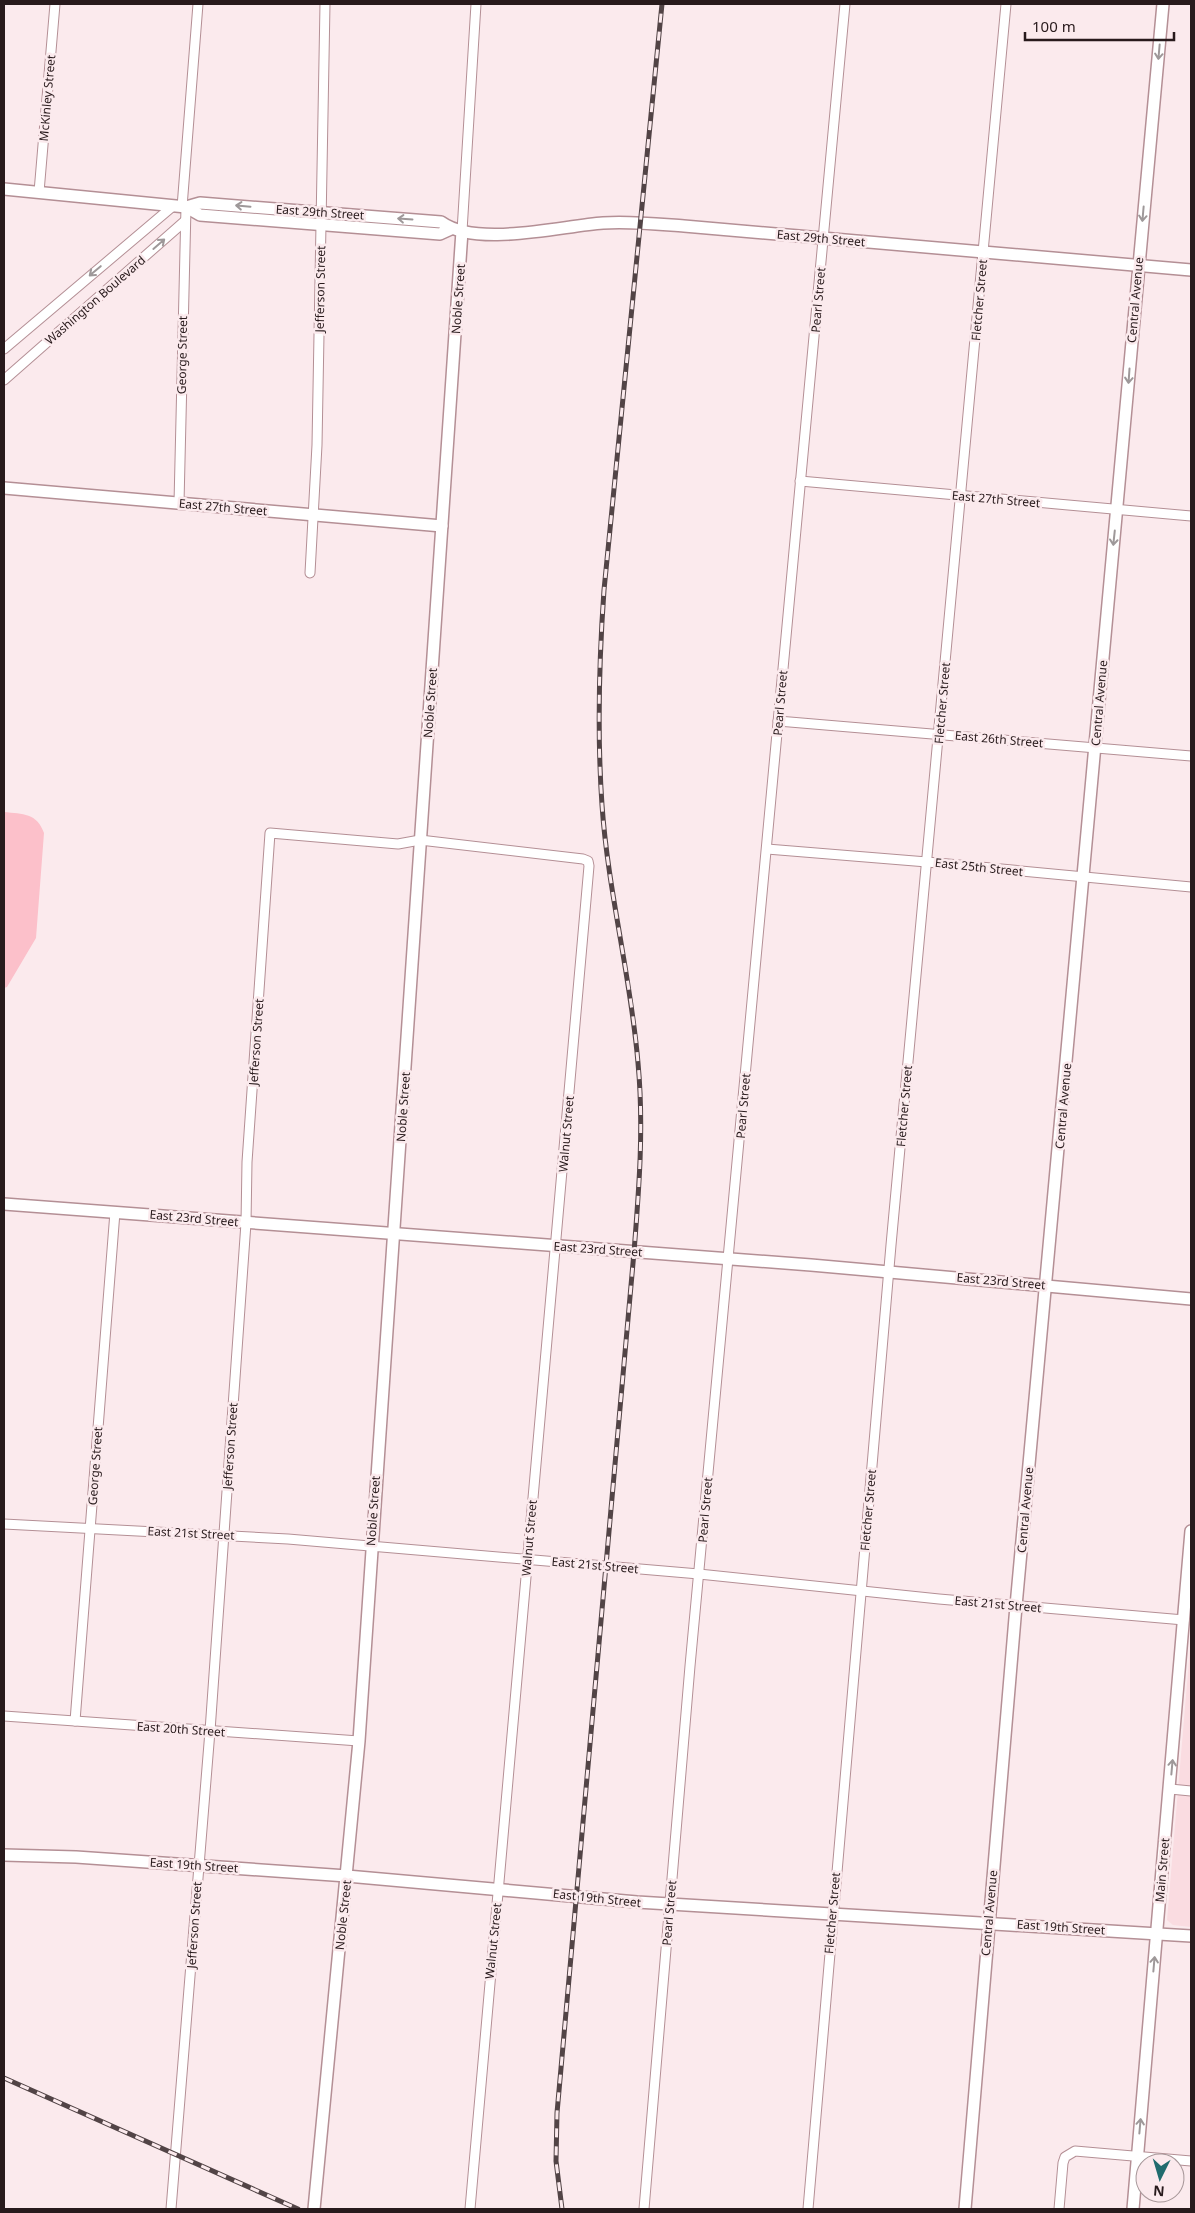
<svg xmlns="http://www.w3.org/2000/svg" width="1195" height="2213" font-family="'Noto Sans',sans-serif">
  <rect width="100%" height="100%" fill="#fbeaed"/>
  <!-- built -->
  <path fill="#fadce1" d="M1191,1637V1927L1173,1925L1167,1920Z"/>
  <!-- green -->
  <path fill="#fcc0ca" d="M4,812C23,814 37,813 44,833L36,938L7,987L4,988Z"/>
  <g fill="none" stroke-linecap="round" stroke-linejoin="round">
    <defs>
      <g id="street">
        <path d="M39,192L55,4"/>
        <path d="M182,207L198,4"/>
        <path d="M462,231L476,4"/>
        <path d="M4,349L173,206"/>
        <path d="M4,380L185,221"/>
        <path d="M800,481L1191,516"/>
        <path d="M179,503L186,207"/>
        <path d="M310,573L317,445L325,4"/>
        <path d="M778,721L1191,756"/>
        <path d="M767,849L927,862L1191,887"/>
        <path d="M4,1524L288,1539L699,1574L939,1599L1184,1620"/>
        <path d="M4,1716L359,1741"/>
        <path d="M75,1721L115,1212"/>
        <path d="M1170,1789L1191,1791"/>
        <path d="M171,2209L210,1731L246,1223L247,1162L270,833L398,844L420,840L583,859L588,861L589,866L470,2209"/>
        <path d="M644,2209L690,1666L845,4"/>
        <path d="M808,2209L891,1245L1006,4"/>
        <path d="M1059,2209L1063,2163L1065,2157L1075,2151L1191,2161"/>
      </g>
      <g id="secondary">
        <path d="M4,189L186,207L200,215L440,234L451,229"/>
        <path d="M186,207L200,203L441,222C477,248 560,226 603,223C629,221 657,224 684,226L1191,270"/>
        <path d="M4,488L442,526"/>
        <path d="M4,1204L811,1265L1191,1299"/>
        <path d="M4,1855L76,1857L347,1876L637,1902L1191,1936"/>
        <path d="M314,2209L359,1741L462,231"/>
        <path d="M965,2209L1016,1606L1163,4"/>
        <path d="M1133,2209L1191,1531"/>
      </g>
    </defs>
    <!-- street casing -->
    <use href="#street" stroke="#b48f95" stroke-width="11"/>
    <!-- secondary casing -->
    <use href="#secondary" stroke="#b48f95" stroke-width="14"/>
    <!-- street -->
    <use href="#street" stroke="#fff" stroke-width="9"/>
    <!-- secondary -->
    <use href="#secondary" stroke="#fff" stroke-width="11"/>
    <defs>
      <g id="rail">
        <path d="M4,2078L298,2209"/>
        <path d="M562,2209L556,2161L557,2113L634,1252C639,1189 644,1127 638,1063C631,977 608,892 602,805C597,733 599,661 604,590L662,4"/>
      </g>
    </defs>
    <!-- rail casing -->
    <use href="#rail" stroke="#524446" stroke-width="5"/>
    <!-- rail -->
    <use href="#rail" stroke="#fbeaed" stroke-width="3" stroke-dasharray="9" stroke-linecap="butt"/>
  </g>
  <!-- one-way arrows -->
  <defs><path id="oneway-shaft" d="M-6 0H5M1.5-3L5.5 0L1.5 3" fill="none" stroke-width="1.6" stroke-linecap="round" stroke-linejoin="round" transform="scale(1.25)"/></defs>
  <g stroke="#9e9899">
    <use href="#oneway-shaft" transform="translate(1159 52) rotate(95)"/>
    <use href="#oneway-shaft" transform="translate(243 206) rotate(-175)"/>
    <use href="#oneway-shaft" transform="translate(1143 214) rotate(95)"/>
    <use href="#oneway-shaft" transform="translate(405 219) rotate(-176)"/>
    <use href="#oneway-shaft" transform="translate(159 244) rotate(-41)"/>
    <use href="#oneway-shaft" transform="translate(95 271) rotate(140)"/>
    <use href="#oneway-shaft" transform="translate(1129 376) rotate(94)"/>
    <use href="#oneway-shaft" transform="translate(1114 538) rotate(96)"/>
    <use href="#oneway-shaft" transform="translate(1172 1767) rotate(-85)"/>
    <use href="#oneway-shaft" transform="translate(1154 1964) rotate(-85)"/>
    <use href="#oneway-shaft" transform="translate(1140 2126) rotate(-85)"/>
  </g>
  <g text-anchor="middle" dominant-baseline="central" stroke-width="5" stroke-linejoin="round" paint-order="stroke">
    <!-- street labels -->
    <g font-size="12" fill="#281a1c" stroke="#fbeaed">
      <text transform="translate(47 98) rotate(-85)">McKinley Street</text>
      <text transform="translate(320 212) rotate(4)">East 29th Street</text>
      <text transform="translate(821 238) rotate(5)">East 29th Street</text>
      <text transform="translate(320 289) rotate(-89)">Jefferson Street</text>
      <text transform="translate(458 299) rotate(-86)">Noble Street</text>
      <text transform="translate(95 300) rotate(-41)">Washington Boulevard</text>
      <text transform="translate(818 300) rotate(-85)">Pearl Street</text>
      <text transform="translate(979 300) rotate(-85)">Fletcher Street</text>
      <text transform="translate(1135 300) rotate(-85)">Central Avenue</text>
      <text transform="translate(182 355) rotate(-89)">George Street</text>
      <text transform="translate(996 499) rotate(5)">East 27th Street</text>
      <text transform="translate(223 507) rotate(5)">East 27th Street</text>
      <text transform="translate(430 703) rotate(-86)">Noble Street</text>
      <text transform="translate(780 703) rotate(-85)">Pearl Street</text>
      <text transform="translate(942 703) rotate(-85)">Fletcher Street</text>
      <text transform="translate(1099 703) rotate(-85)">Central Avenue</text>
      <text transform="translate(999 739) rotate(5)">East 26th Street</text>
      <text transform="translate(979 867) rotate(6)">East 25th Street</text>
      <text transform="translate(256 1042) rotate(-86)">Jefferson Street</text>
      <text transform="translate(743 1106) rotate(-85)">Pearl Street</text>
      <text transform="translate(904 1106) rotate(-85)">Fletcher Street</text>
      <text transform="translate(1063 1106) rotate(-85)">Central Avenue</text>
      <text transform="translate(403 1107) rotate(-86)">Noble Street</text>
      <text transform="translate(566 1134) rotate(-85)">Walnut Street</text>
      <text transform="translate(194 1218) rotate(5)">East 23rd Street</text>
      <text transform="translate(598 1249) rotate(4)">East 23rd Street</text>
      <text transform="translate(1001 1281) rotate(5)">East 23rd Street</text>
      <text transform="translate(230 1446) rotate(-86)">Jefferson Street</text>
      <text transform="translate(95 1466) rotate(-86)">George Street</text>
      <text transform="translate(705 1510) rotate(-85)">Pearl Street</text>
      <text transform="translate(868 1510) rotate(-85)">Fletcher Street</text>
      <text transform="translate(1025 1510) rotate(-85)">Central Avenue</text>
      <text transform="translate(373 1511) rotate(-86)">Noble Street</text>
      <text transform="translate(191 1533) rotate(3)">East 21st Street</text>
      <text transform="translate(529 1538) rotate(-85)">Walnut Street</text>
      <text transform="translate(595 1565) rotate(5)">East 21st Street</text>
      <text transform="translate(998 1604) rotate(5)">East 21st Street</text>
      <text transform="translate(181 1729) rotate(4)">East 20th Street</text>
      <text transform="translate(194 1865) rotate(4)">East 19th Street</text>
      <text transform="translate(1162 1870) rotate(-85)">Main Street</text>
      <text transform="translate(597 1898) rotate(6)">East 19th Street</text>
      <text transform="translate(669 1913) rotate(-85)">Pearl Street</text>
      <text transform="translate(832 1913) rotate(-85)">Fletcher Street</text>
      <text transform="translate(989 1913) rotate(-85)">Central Avenue</text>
      <text transform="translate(343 1915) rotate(-84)">Noble Street</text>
      <text transform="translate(194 1925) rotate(-86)">Jefferson Street</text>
      <text transform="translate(1061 1927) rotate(4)">East 19th Street</text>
      <text transform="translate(493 1941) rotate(-84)">Walnut Street</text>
    </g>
  </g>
  <!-- border -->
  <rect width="1195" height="2213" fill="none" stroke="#281a1c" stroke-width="10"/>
  <!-- north arrow -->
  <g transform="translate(1160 2178) rotate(185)"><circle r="24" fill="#fbeaed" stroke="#a79799"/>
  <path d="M0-4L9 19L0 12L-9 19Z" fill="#206c6e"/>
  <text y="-8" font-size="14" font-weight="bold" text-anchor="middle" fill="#281a1c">N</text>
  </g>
  <!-- scale -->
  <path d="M1025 32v8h149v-8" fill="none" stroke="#281a1c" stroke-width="2.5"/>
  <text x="1032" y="32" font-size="15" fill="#281a1c" stroke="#fbeaed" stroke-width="4" paint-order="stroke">100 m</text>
</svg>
